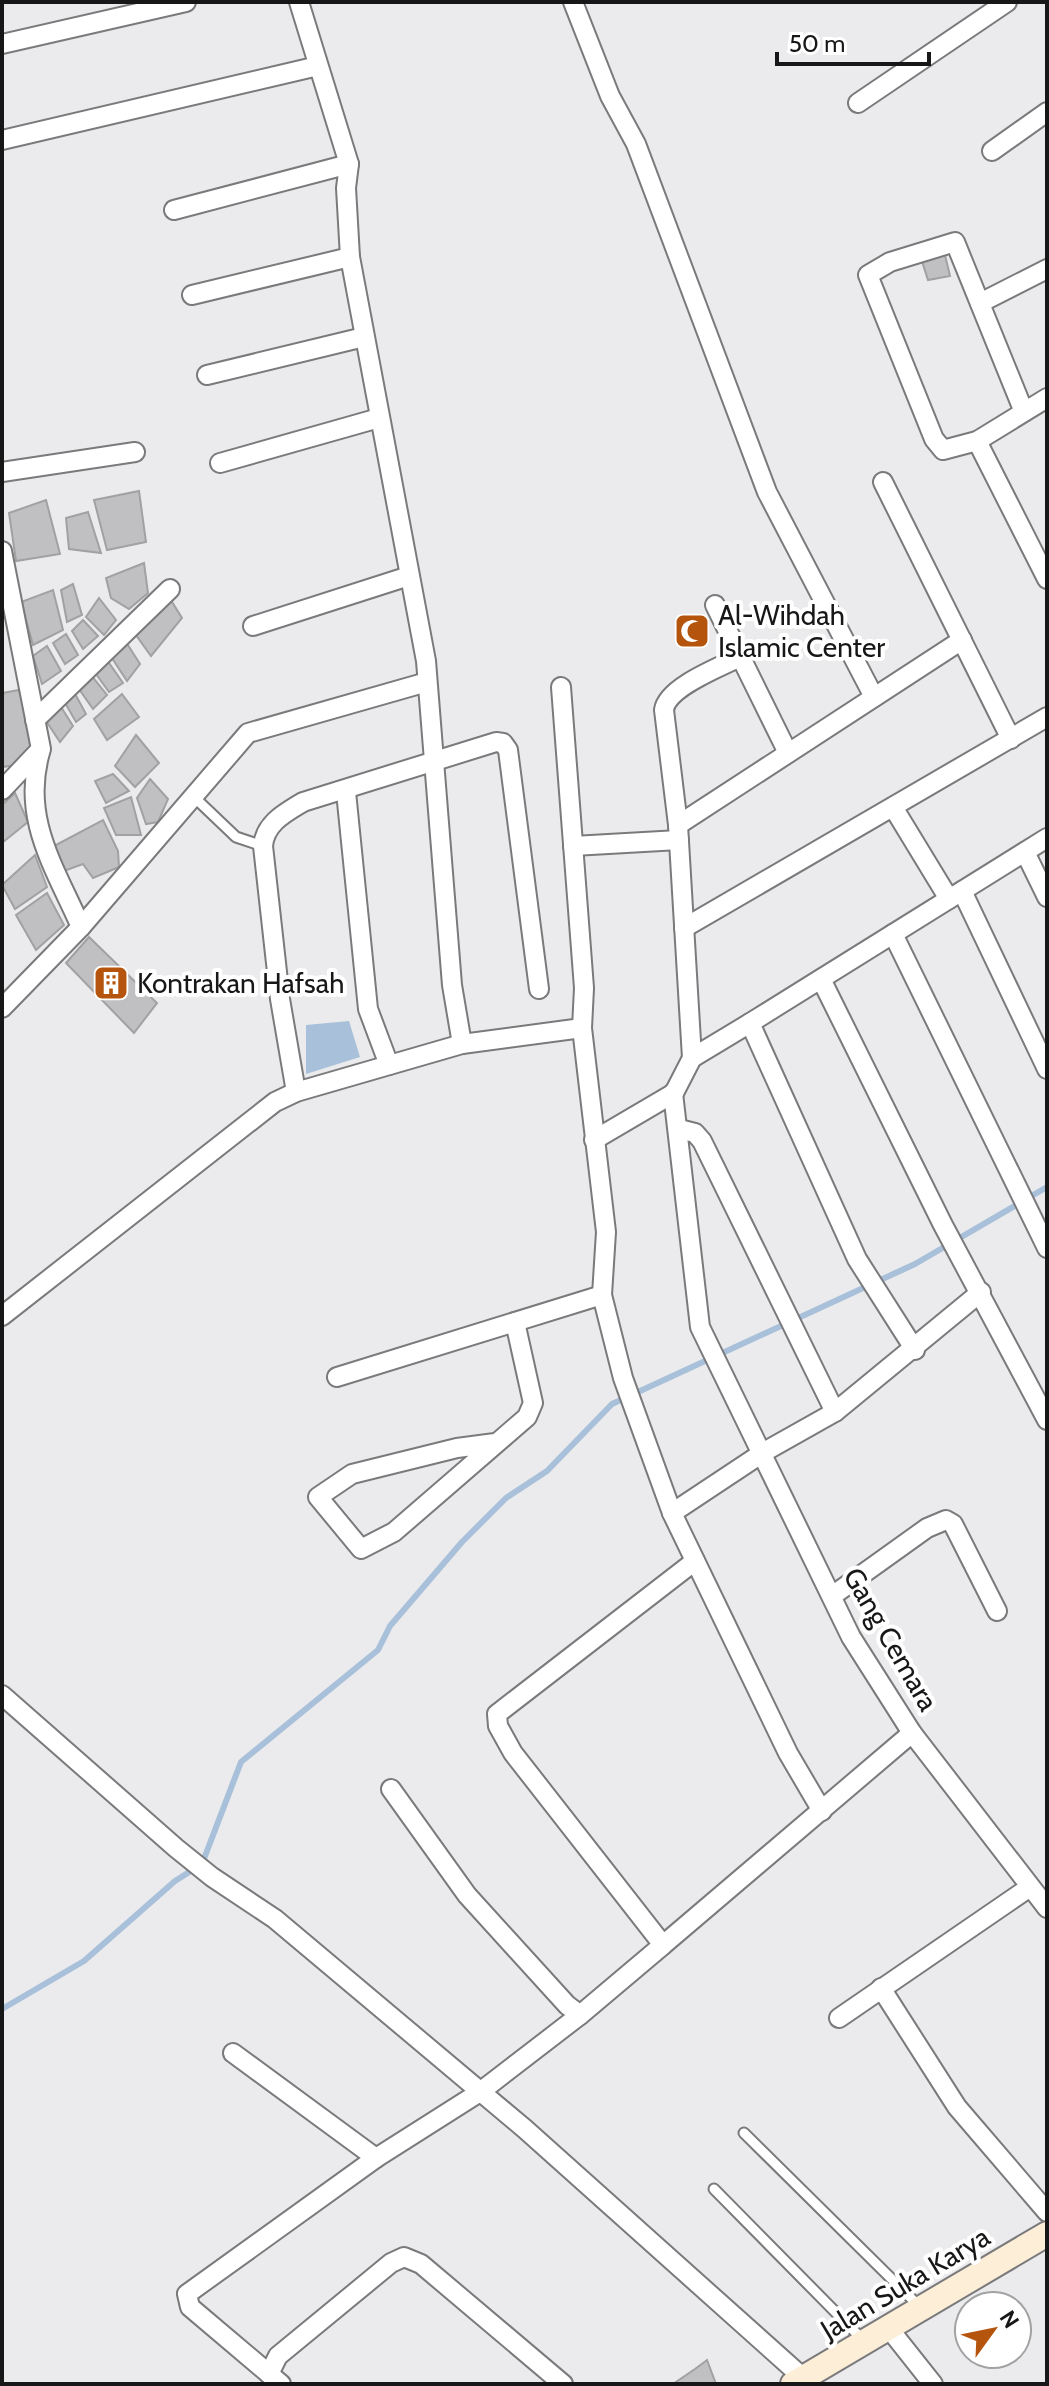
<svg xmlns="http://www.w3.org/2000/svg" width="1049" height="2386" font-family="Cabin,sans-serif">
  <rect width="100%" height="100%" fill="#ebebed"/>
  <!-- water -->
  <path fill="#a8c0d9" d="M349,1021L360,1057L306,1074V1025Z"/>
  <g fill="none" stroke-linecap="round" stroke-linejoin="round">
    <!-- stream -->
    <path stroke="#a8c0d9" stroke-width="6" d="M2,2009L84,1961L175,1881L202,1864L241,1762L378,1650L390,1626L462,1542L506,1498L547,1471L612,1404L915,1264L1047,1187"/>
  </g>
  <!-- building -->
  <g fill="#c0c0c2" stroke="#a1a1a2" stroke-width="2">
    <path d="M945,255L950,276L928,280L921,258Z"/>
    <path d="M139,491L146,542L107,550L94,500Z"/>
    <path d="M46,500L60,554L16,561L9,513Z"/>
    <path d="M88,512L101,553L69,549L66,518Z"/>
    <path d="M144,563L148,593L129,609L111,598L106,578Z"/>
    <path d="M73,584L82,615L67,622L61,590Z"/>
    <path d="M53,590L63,630L33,645L21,602Z"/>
    <path d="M169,597L182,618L151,656L136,635Z"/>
    <path d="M99,598L116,620L104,635L86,617Z"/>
    <path d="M83,620L98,636L83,649L72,631Z"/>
    <path d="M66,634L78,655L65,664L53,643Z"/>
    <path d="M126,642L140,664L127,681L112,658Z"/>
    <path d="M47,646L61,671L42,684L33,656Z"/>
    <path d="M107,660L123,683L109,692L96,674Z"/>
    <path d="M91,675L107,695L93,709L79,689Z"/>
    <path d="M19,690L34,744L17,765L2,767V693Z"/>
    <path d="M74,692L86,714L76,722L64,701Z"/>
    <path d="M122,694L139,717L107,740L94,719Z"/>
    <path d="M61,707L73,726L60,742L46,721Z"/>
    <path d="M136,735L159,763L135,787L115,766Z"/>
    <path d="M113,774L129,791L106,803L95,781Z"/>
    <path d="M150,779L168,799L158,822L146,824L137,798Z"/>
    <path d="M15,793L28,822L2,843V805Z"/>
    <path d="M131,797L141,835H116L104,808Z"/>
    <path d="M103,820L118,851L119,867L93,878L83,864L64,871L54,846Z"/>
    <path d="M35,855L47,887L15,909L2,885Z"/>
    <path d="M47,893L64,925L36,950L16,915Z"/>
    <path d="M89,937L157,1003L134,1033L66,963Z"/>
    <path d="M707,2360L716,2384H673L695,2369Z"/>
  </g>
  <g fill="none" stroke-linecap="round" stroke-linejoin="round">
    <defs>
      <g id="service">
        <path d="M193,796L236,837L263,846"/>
        <path d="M744,2133L920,2307"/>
        <path d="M714,2189L863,2340"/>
      </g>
      <g id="minor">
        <path d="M299,2L349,164L346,188L350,257L426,661L452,985L462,1044"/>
        <path d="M573,2L610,96L636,144L767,492L874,697"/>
        <path d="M2,44L186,2"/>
        <path d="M858,103L1007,2"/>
        <path d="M2,140L318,66"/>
        <path d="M992,151L1047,112"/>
        <path d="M174,210L349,164"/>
        <path d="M192,295L350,257"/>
        <path d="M980,303L1047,269"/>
        <path d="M207,375L364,337"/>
        <path d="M1024,412L955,242L890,262L868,275L934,439L943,450L977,441L1047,398"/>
        <path d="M977,441L1047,579"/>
        <path d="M220,463L379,418"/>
        <path d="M2,472L135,452"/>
        <path d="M883,482L1011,739"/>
        <path d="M2,551L41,749C20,817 54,866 81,927"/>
        <path d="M715,605L788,753"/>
        <path d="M253,626L409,576"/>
        <path d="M561,687L584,988L582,1028L606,1232L602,1295L623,1378L672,1513L788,1753L822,1811"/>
        <path d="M35,720L170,589"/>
        <path d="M2,790L39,751"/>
        <path d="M346,792L368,1009L389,1065"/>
        <path d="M893,807L949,899"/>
        <path d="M678,825L962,640"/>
        <path d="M573,846L679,840"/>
        <path d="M1025,852L1047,897"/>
        <path d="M962,891L1047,1069"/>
        <path d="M684,928L1047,717"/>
        <path d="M893,934L1047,1248"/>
        <path d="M821,979L943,1225L1047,1420"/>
        <path d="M2,1008L81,927L248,733L427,682"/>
        <path d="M692,1058L750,1023"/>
        <path d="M296,1092L280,999L263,846C265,823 285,813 303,802L496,742L503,743L508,750L539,989"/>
        <path d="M673,1093L700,1327L851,1637L912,1733L1047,1908"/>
        <path d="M679,1129L695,1133L702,1141L835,1412"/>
        <path d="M594,1140L674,1093L692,1058L678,825L664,710C667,687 720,667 740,657"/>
        <path d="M2,1316L275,1102L296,1092L462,1044L582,1028"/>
        <path d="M915,1350L857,1259L750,1023L1047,838"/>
        <path d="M337,1377L602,1295"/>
        <path d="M495,1443L457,1448L352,1474L318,1497L361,1549L394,1532L527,1417L533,1403L515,1322"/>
        <path d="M672,1513L764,1452L835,1412L981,1292"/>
        <path d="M832,1596L927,1528L946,1520L953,1524L997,1611"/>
        <path d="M2,1695L176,1848L212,1877L275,1919L525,2129L810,2384"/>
        <path d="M663,1945L912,1733"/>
        <path d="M881,1988L957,2107L1047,2212"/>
        <path d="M580,2015L663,1945L513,1753L498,1726L497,1714L695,1561"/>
        <path d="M839,2018L1030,1887"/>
        <path d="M233,2053L376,2158"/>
        <path d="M887,2326L933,2384"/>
        <path d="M269,2374L278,2356L391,2263L404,2257L421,2264L563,2384"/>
        <path d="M281,2384L190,2307L187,2294L376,2158L480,2092L580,2015L567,2005L467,1895L391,1789"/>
      </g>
      <path id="secondary" d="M793,2384L1047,2234"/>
    </defs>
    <!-- service casing -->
    <use href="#service" stroke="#7a7a7c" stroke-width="13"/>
    <!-- minor casing -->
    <use href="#minor" stroke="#7a7a7c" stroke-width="22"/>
    <!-- secondary casing -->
    <use href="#secondary" stroke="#7a7a7c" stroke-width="28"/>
    <!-- service -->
    <use href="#service" stroke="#fff" stroke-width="9"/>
    <!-- minor -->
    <use href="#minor" stroke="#fff" stroke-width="18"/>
    <!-- secondary -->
    <use href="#secondary" stroke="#fceed7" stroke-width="24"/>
  </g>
  <!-- icons -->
  <defs>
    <symbol id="mosque-square" viewBox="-11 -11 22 22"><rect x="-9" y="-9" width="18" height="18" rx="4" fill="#b5550d" stroke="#fff"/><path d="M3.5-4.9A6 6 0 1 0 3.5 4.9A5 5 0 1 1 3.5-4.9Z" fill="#fff"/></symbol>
    <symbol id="building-square" viewBox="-11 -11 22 22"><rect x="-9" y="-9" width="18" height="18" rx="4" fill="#b5550d" stroke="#fff"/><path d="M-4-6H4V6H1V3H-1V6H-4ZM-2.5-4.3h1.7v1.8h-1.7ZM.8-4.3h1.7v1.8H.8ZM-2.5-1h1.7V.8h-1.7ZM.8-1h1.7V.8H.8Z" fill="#fff"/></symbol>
  </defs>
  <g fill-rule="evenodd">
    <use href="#mosque-square" x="672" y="611" width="40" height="40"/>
    <use href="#building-square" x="91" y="963" width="40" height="40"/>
  </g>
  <g text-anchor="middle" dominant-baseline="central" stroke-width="8" stroke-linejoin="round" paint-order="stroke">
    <!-- poi labels -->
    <g font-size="28" fill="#171718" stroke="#fff" text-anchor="start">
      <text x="718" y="615">Al-Wihdah<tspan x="718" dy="32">Islamic Center</tspan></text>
      <text x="137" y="983">Kontrakan Hafsah</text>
    </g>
    <!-- street labels -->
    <g font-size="28" fill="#171718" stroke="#fff">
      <text transform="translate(891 1639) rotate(60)">Gang Cemara</text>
      <text transform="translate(905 2283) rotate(-31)">Jalan Suka Karya</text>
    </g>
  </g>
  <!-- border -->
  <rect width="1049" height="2386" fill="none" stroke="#171718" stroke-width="8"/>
  <!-- north arrow -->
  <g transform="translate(993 2330) rotate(57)"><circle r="38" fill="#ffffff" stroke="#a2a2a3" stroke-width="2"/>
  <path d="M0-6L14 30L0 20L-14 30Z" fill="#b5550d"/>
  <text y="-12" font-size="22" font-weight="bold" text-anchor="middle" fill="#171718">N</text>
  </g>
  <!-- scale -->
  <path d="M777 52v12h152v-12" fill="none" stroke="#171718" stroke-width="4"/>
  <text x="789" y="52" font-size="24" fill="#171718" stroke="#ffffff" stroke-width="6" paint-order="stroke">50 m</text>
</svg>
